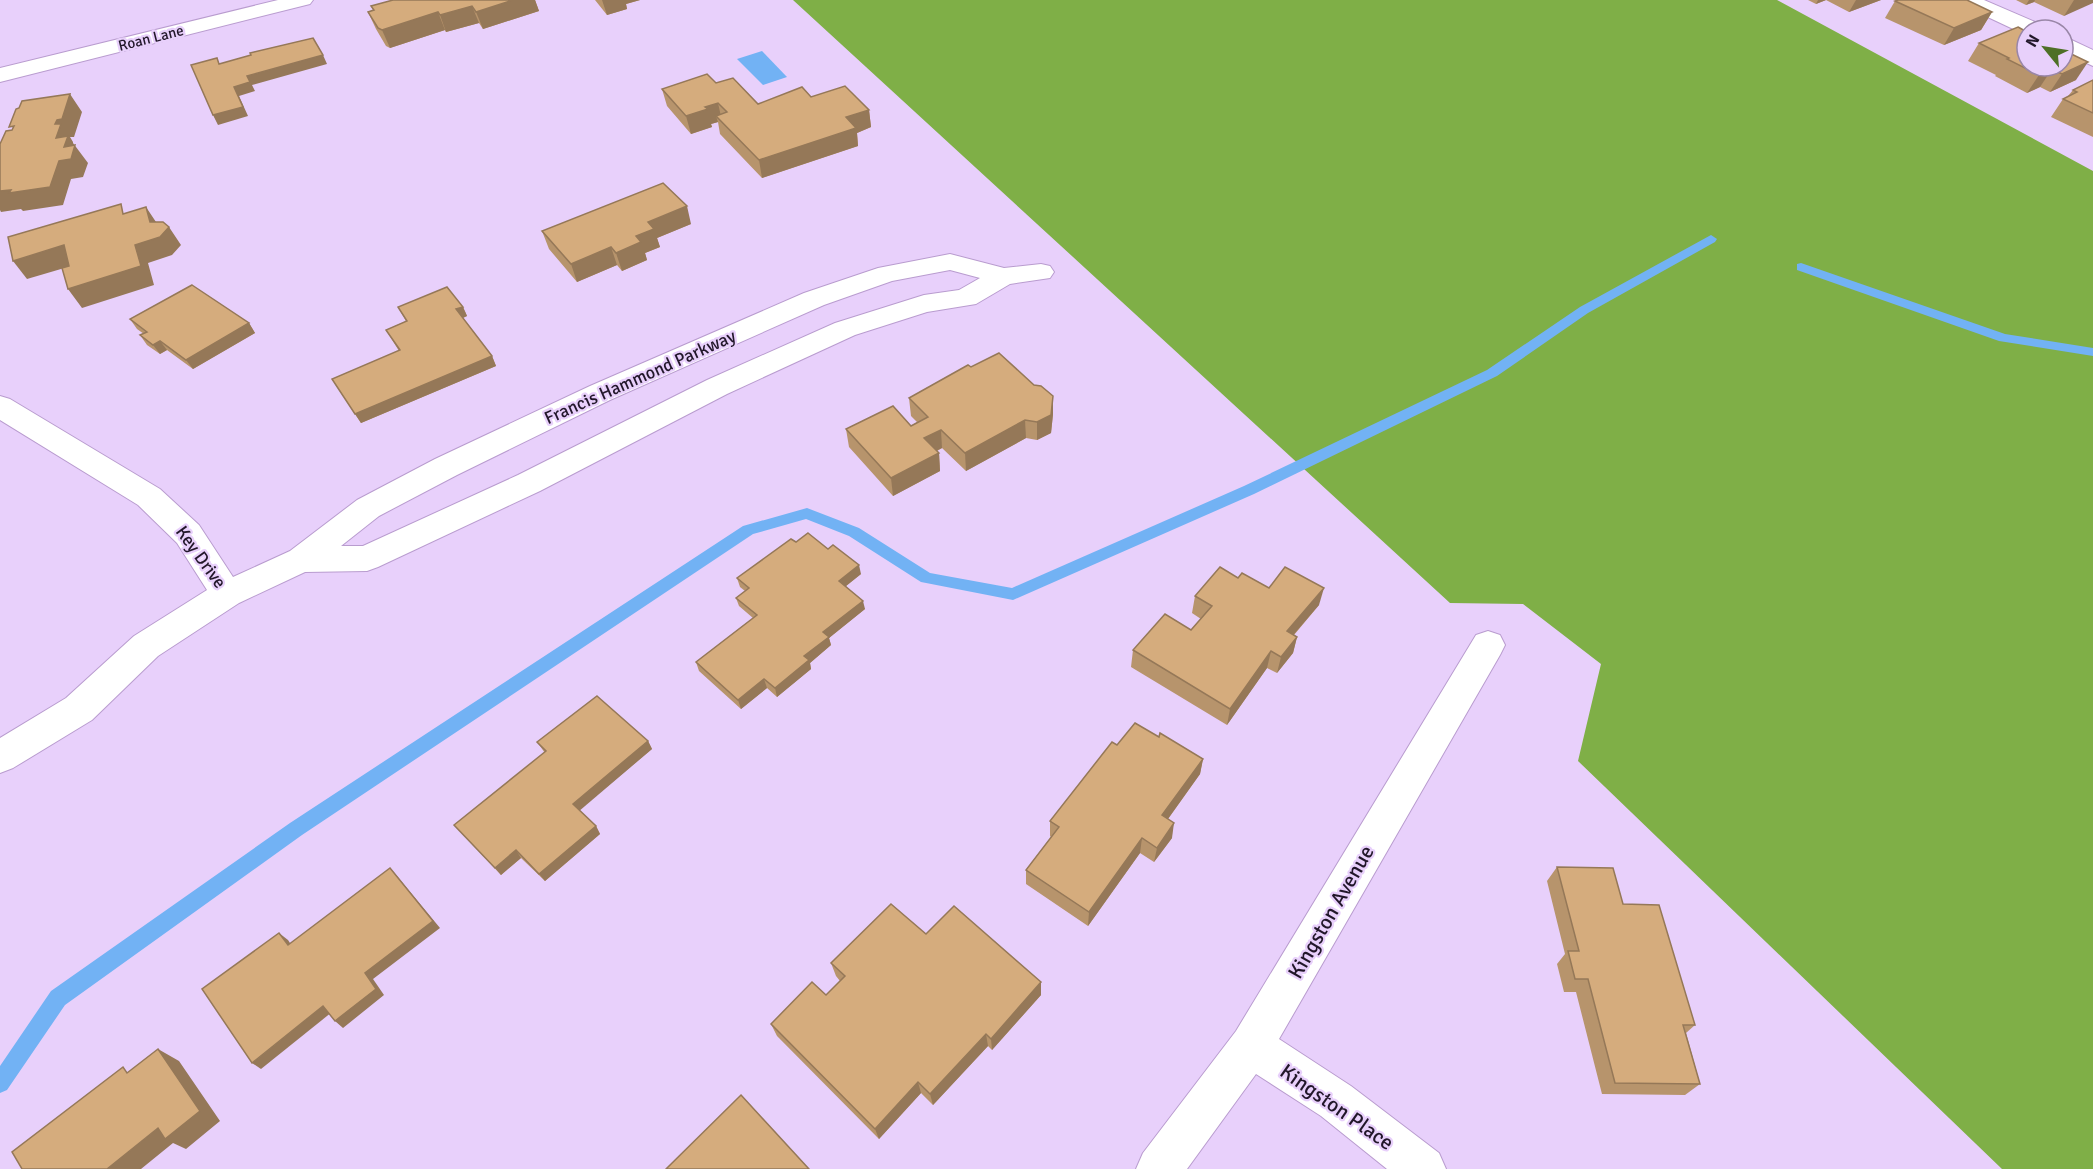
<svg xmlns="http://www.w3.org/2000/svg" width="2093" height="1169" font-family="Signika,sans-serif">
  <rect width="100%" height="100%" fill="#e8d0fb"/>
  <!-- forest -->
  <path fill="#7faf47" d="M793,0H1777L2093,171V1169H2002L1578,761L1601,664L1523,604L1450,603Z"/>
  <!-- water -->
  <path fill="#72b2f4" d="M762,51L787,77L763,85L737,59Z"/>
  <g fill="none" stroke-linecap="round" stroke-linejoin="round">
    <!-- stream -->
    <g fill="#72b2f4" fill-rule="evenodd">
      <path d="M1711,235L1717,239L1715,242L1588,313L1497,376L1254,494L1013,600L921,582L849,536L806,519L753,534L302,835L65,1005L7,1090L0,1093V1066L51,991L290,823L743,526L807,508L859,528L930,573L1012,588L1244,486L1487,370L1580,307Z"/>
      <path d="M1801,263L2005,334L2093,348V356L1999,341L1797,270V264Z"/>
    </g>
    <defs>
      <g id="minor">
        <path d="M278,0H313L310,4L0,82V68Z"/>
        <path d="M1957,0H1984L2042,25L2045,30H2027L2026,35L1960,4Z"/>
        <path d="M2063,36L2093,50V66L2063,52Z"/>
        <path d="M950,254L1004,268L1041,264L1050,266L1054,272L1050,278L1010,284L976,304L927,312L855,335L727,394L540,491L378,567L367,571L305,572L239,603L158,656L92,720L13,768L0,773V738L66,698L134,636L207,590L177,543L138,505L0,420V396L10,399L160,489L199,525L233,577L290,551L357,500L435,459L590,386L804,293L878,268ZM950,270L980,278L959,290L924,295L835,323L707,380L518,475L363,546H341L379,516L457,475L610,400L824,305L892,281Z"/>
        <path d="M1488,631L1500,635L1505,645L1500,655L1279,1039L1351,1086L1439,1153L1446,1169H1387L1321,1116L1256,1074L1187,1169H1136L1143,1153L1236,1031L1476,635Z"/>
      </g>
    </defs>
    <!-- minor casing -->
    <use href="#minor" stroke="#b99ccf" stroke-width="2"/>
    <!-- minor -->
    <use href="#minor" fill="#fff" fill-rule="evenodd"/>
  </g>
  <!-- wall -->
  <g fill="#b7946c">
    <path d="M393,0H535L539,11L483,29L479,23L446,32L445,30L390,48L386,46L376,29L368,12L373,10L371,6Z"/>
    <path d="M595,0H640L626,4L627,9L607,15Z"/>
    <path d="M1808,0H1881L1849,12L1826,0L1816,4Z"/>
    <path d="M2016,0H2093L2064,16L2034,2L2026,5Z"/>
    <path d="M1895,1L1992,12L1981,30L1944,45L1885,18Z"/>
    <path d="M1979,43L2063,66L2076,80L2050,92L2040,87L2027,93L1995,76L1996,75L1968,61Z"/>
    <path d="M2093,80V137L2051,117L2063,99L2068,96L2073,90Z"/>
    <path d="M716,83L758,104L811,97L869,110L871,127L857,133L858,146L762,178L720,134L718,122L711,124L712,127L691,134L667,106L662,89Z"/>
    <path d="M691,224L657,238L660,247L645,253L647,260L622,271L617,265L577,282L549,249L542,231Z"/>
    <path d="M398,307H463L467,316L463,318L492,356L496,366L361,423L332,379L399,351L386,330L406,321Z"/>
    <path d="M130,319L249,323L255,333L193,369L167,350L160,354L147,345L140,335L144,334L137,329Z"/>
    <path d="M971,367L1034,385L1053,396V414L1051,433L1037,440L1026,438L966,471L942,448L937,451L939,453L940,471L893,496L849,447L846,429L911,426L917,422L911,416L909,398Z"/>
    <path d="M796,542L861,574L846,586L865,609L829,638L831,645L810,663L811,669L777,697L767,688L741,709L699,671L696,662L753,618L739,606L736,598L745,591L740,587L737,578Z"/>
    <path d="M1238,578L1319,605L1294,635L1297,637L1293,653L1277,673L1267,668L1227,725L1131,667L1133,650L1191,630L1201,619L1192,613L1195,596Z"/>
    <path d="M1159,737L1203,759L1200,774L1168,819L1172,838L1154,862L1140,853L1088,926L1026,884V870L1051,837L1050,836V821L1117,745Z"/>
    <path d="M648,741L652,749L579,810L596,826L600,834L545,881L521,858L501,875L454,825L545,753L537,742Z"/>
    <path d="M1557,867L1623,904L1695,1025L1686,1033L1700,1084L1685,1095L1602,1094L1576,992H1564L1557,964L1565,954L1547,881Z"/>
    <path d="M926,934L1041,995L992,1050L988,1046L933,1105L921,1093L879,1139L777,1036L771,1024L826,995L840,981L836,976L831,963Z"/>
  </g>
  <!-- shaded-wall -->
  <g fill="#957858">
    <path d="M513,0H535L539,11L483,29L476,12Z"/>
    <path d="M602,0H640L626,4L627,9L607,15Z"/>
    <path d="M1818,0H1826L1816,4Z"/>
    <path d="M1856,0H1881L1849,12Z"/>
    <path d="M2029,0H2035L2034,2L2026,5Z"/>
    <path d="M2074,0H2093V3L2064,16Z"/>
    <path d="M472,6L479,23L446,32L440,15Z"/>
    <path d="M438,12L445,30L390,48L382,30Z"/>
    <path d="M1992,12L1981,30L1944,45L1954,28Z"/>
    <path d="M323,55L327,64L252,85L255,91L239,96L248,116L218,125L213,115L234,87L247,76Z"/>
    <path d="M2088,62L2076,80L2050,92L2062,74Z"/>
    <path d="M2052,69L2040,87L2027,93L2039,75Z"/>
    <path d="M70,94L82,112L74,137H70L73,142V143L88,163L83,177L71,179L63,205L23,211L21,209L1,212L0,210V191L56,138L55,124Z"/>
    <path d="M718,103L722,121L716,116L718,122L711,124L712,127L691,134L686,116L705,107Z"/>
    <path d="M869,110L871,127L857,133L858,146L762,178L759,160L846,117Z"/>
    <path d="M687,206L691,224L657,238L660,247L645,253L647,260L622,271L616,253L636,236L648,222Z"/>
    <path d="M146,207L158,225L169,227L181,245L172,255L148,263L154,285L82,308L68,289L135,245L150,222Z"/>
    <path d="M64,245L78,264L27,279L13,261Z"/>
    <path d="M611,247L617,265L577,282L571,264Z"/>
    <path d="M463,307L467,316L460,319L456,309Z"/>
    <path d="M249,323L255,333L193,369L186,360Z"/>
    <path d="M160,341L167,350L160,354L153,345Z"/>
    <path d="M492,356L496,366L361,423L355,414Z"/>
    <path d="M1053,396V414L1051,433L1037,440V422Z"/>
    <path d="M1025,420L1026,438L966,471L965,453Z"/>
    <path d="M941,430L942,448L926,456L924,438Z"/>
    <path d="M939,453L940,471L893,496L891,478Z"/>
    <path d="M859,565L861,574L841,590L839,581Z"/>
    <path d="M1324,588L1319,605L1283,647L1287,631Z"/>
    <path d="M863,601L865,609L829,638L831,645L810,663L811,669L777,697L775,688L804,656L823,632Z"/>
    <path d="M1297,637L1293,653L1277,673L1281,657Z"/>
    <path d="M1271,651L1267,668L1227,725L1230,709Z"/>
    <path d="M764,679L767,688L741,709L738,700Z"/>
    <path d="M648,741L652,749L578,812L573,804Z"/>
    <path d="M1203,759L1200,774L1160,830L1162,815Z"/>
    <path d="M1174,823L1172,838L1154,862L1157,848Z"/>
    <path d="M596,826L600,834L545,881L539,874Z"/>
    <path d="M1142,838L1140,853L1088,926L1089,912Z"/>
    <path d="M516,850L521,858L501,875L495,868Z"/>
    <path d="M390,868L397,876L440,928L373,979L384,995L343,1028L335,1021L365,973Z"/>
    <path d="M279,933L288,940L296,952L288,945Z"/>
    <path d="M1041,982V995L992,1050L991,1039Z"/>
    <path d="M323,1006L332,1012L261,1069L252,1063Z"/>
    <path d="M986,1034L988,1046L933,1105L930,1094Z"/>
    <path d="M158,1049L179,1061L220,1121L186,1149L173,1143L141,1169H107L158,1128Z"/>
    <path d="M918,1082L921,1093L879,1139L875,1129Z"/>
  </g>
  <!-- building -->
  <g fill="#d5ac7d" stroke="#957858" stroke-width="1.5">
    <path d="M393,0H513L476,12L472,6L440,15L438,12L382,30L378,28L368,12L374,10L371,6Z"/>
    <path d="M1898,0H1967L1992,12L1954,28L1895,1Z"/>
    <path d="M2018,27L2027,32V66H2063V50L2088,62L2062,74L2052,69L2039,75L2007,59L2009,58L1979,43Z"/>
    <path d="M313,38L323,55L247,76L250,82L234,87L243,107L213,115L191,65L217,58L219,64L251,55L250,53Z"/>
    <path d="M707,74L716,83L733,78L758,104L802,87L811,97L845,86L869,110L846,117L856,128L759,160L716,116L727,112L718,103L705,107L708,109L686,116L662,89Z"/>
    <path d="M2093,80V113L2063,99L2077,92L2073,90Z"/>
    <path d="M70,94L62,119L57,120L55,124H61L56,138L68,136L64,147L75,145L71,159L59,161L50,187L9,193L11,190L0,191V144L6,131L12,130L14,126L9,127L16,109L19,108L22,101Z"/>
    <path d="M663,183L687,206L648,222L654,229L636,236L641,242L616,253L611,247L571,264L542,231Z"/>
    <path d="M121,204L123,214L146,207L150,222H163L169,227L160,237L135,245L141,266L68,289L62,268L69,266L64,245L13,261L8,237Z"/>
    <path d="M192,285L249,323L186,360L160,341L153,345L140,335L147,332L130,319Z"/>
    <path d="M447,287L463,307L456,309L492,356L355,414L332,379L400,350L386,330L407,321L398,307Z"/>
    <path d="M999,353L1034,385L1041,386L1053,396L1051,415L1037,422L1025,420L965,453L941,430L924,438L939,453L891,478L846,429L893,406L911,426L928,417L909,398L968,365L971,367Z"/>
    <path d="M808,533L828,549L833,545L859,565L839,581L863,601L823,632L829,637L804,656L809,660L775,688L764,679L738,700L696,662L757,615L736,598L749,588L737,578L791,539L796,542Z"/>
    <path d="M1220,567L1238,578L1242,573L1269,588L1285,567L1324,588L1287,631L1297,637L1281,657L1271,651L1230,709L1133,650L1165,614L1191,630L1212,606L1195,596Z"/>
    <path d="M597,696L648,741L573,804L596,826L539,874L516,850L495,868L454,825L546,751L537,742Z"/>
    <path d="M1135,723L1159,737L1160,733L1203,759L1162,815L1174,823L1157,848L1142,838L1089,912L1026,870L1059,827L1050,821L1112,742L1117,745Z"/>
    <path d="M1557,867L1613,868L1623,904L1659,905L1695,1025H1683L1700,1084L1615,1083L1588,979H1575L1568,951H1579Z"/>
    <path d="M390,868L433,921L365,973L376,989L335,1021L323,1006L252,1063L202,989L279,933L288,945Z"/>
    <path d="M891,904L926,934L954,906L1041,982L991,1039L986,1034L930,1094L918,1082L875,1129L771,1024L812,982L826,995L845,976L831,963Z"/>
    <path d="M158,1049L200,1111L165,1139L158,1128L107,1169H22L12,1152L123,1067L127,1073Z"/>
    <path d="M741,1095L809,1169H666Z"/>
  </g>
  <g text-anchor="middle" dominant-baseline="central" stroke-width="4.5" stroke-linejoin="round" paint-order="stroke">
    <!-- far-street labels -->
    <g font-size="15" fill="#22172a" stroke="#e8d0fb">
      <text transform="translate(151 38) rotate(-14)">Roan Lane</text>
    </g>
    <!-- street labels -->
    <g font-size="18" fill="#22172a" stroke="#e8d0fb">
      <text transform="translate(640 377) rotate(-24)">Francis Hammond Parkway</text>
      <text transform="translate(201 557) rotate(54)">Key Drive</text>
    </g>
    <!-- near-street labels -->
    <g font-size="21" fill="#22172a" stroke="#e8d0fb">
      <text transform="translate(1331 912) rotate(-60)">Kingston Avenue</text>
      <text transform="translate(1337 1107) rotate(35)">Kingston Place</text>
    </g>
  </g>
  <!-- north arrow -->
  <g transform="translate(2045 48) rotate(300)"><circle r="28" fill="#e8d0fb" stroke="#9986a7" stroke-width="1.5"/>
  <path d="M0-4.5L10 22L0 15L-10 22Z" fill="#4e6f26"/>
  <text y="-9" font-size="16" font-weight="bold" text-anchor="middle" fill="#22172a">N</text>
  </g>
</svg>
